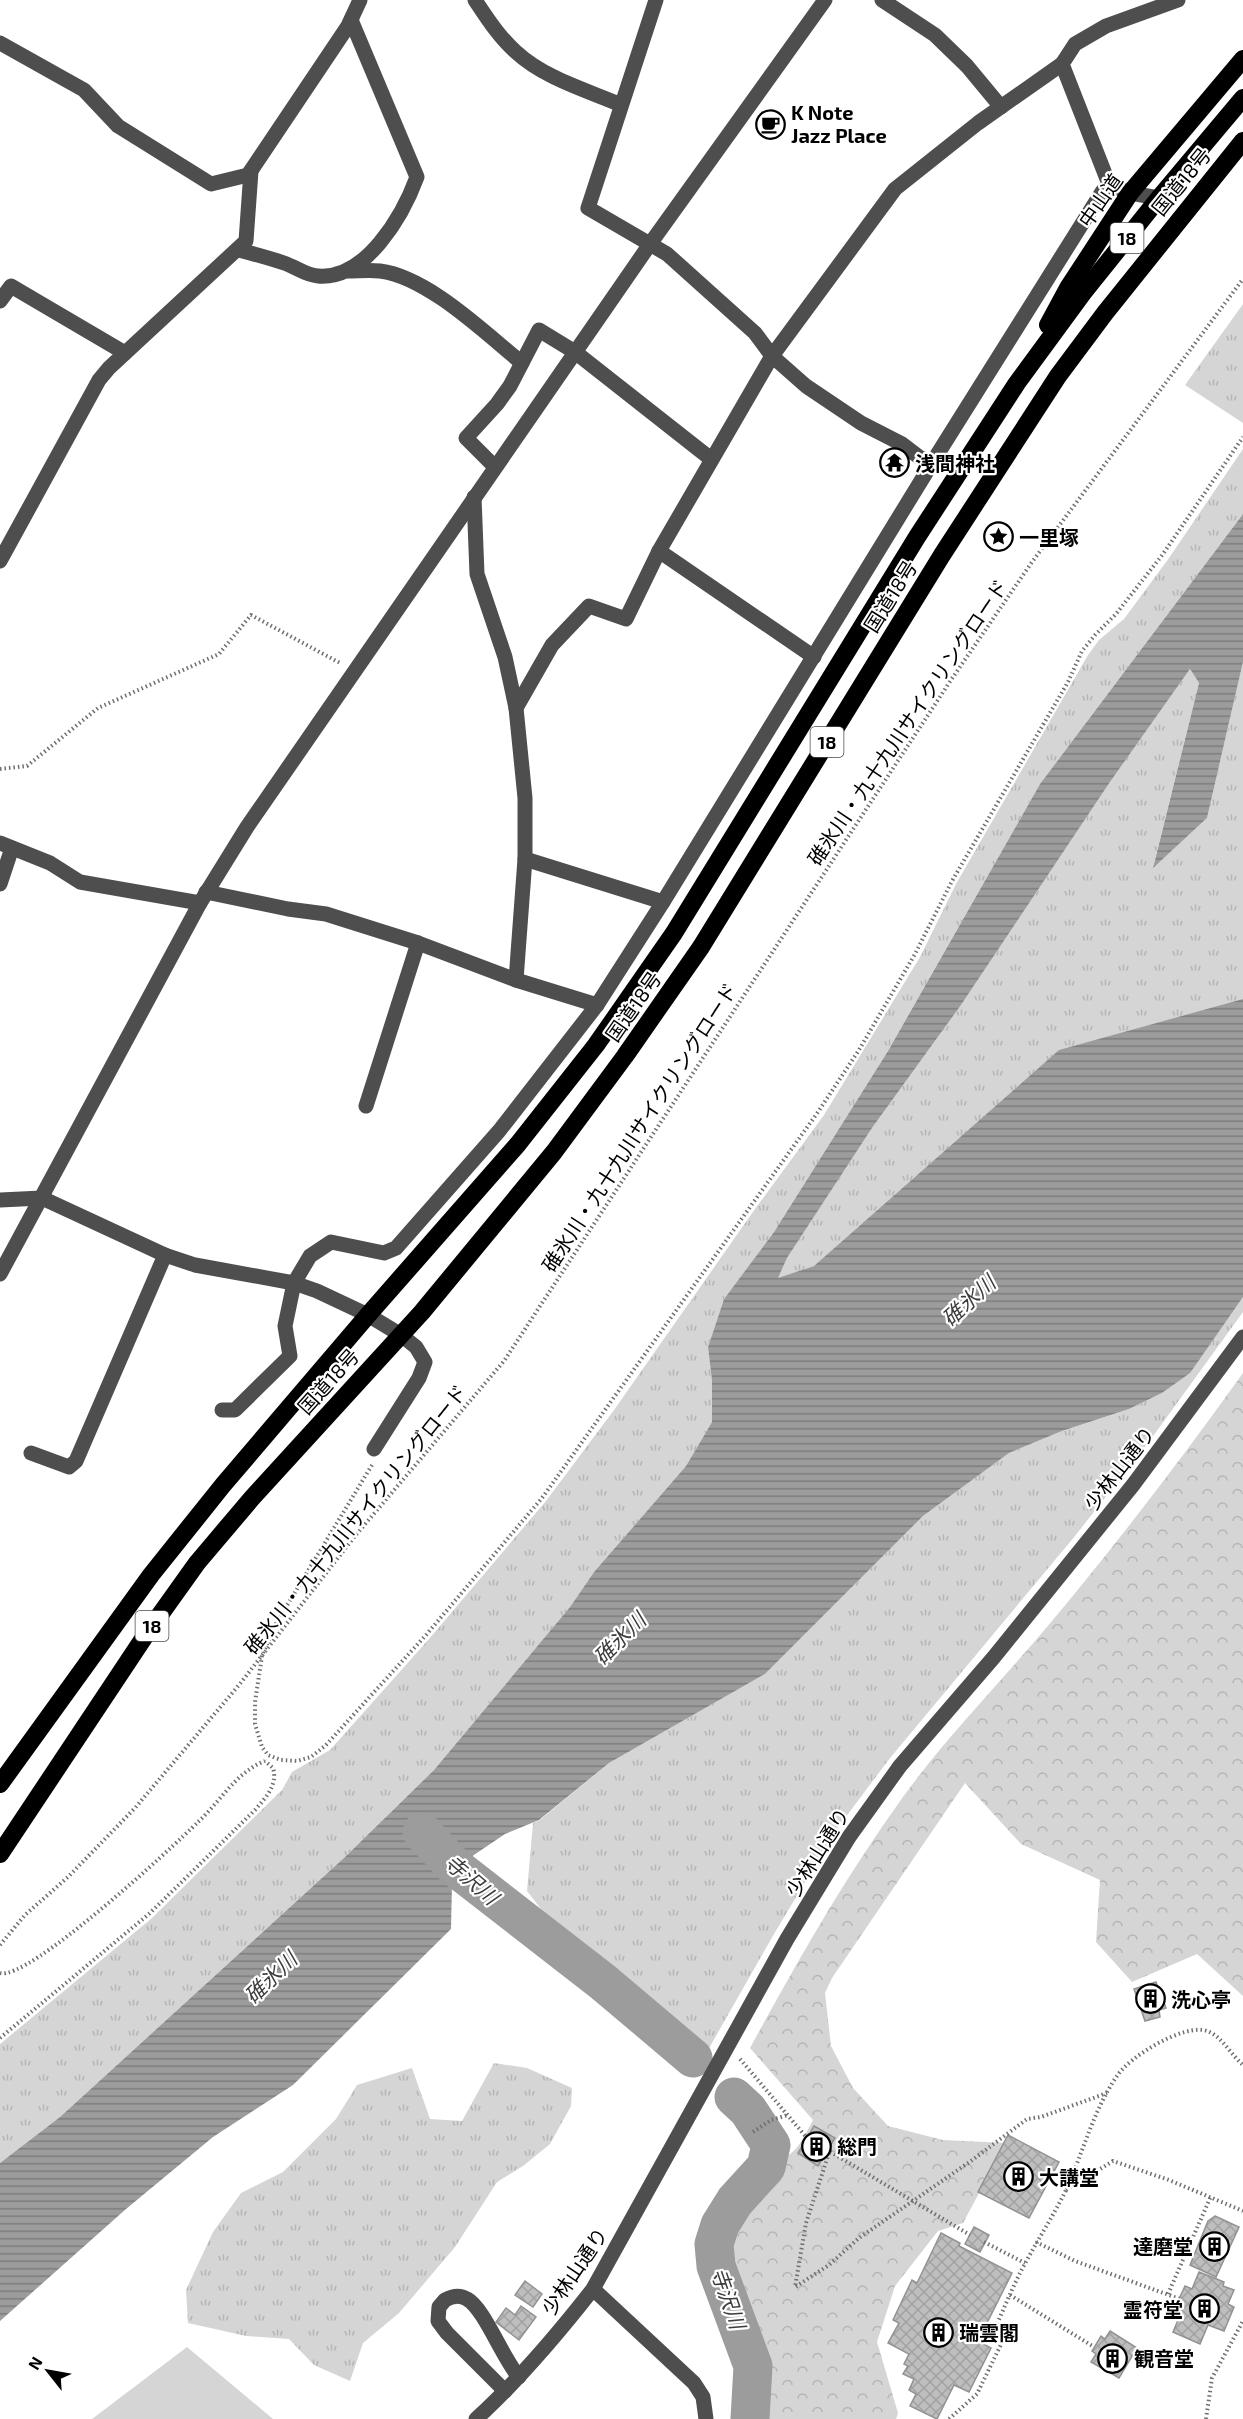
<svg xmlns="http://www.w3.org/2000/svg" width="1243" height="2419" font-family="'Exo 2','Noto Sans JP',sans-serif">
  <defs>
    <pattern id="grass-tufts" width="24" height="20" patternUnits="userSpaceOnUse" patternTransform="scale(1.5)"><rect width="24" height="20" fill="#d5d5d5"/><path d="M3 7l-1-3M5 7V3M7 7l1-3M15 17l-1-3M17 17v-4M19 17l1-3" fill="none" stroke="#b5b5b5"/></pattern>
    <pattern id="forest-crowns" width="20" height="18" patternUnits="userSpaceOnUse" patternTransform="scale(1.5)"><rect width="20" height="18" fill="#d5d5d5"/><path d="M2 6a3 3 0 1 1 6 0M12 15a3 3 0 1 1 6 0" fill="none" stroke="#b5b5b5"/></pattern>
    <pattern id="water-rules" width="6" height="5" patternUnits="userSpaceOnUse" patternTransform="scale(1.5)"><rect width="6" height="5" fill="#9c9c9c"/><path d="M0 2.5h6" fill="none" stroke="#7d7d7d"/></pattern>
    <pattern id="building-cross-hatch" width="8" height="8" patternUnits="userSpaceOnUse" patternTransform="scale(1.5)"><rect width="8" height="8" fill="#bebebe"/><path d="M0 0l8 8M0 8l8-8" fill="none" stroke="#a2a2a2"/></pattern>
  </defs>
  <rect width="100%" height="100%" fill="#fff"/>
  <!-- grass -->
  <g fill="url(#grass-tufts)">
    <path d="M1243,304V423L1185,385Z"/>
    <path d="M1243,449V514L1040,784L888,1051L774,1232L724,1299L708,1347L712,1381V1422L686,1466L594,1572L570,1607L434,1770L345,1857L60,2117L0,2163V2044L152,1918L282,1790L292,1772L330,1750L429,1639L546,1501L614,1410L755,1209L824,1115L920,957L956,884L1088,655L1099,640L1124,619L1169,558Z"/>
    <path d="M1243,662V999L814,1266L777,1279L787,1258L872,1128L961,1005L1110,782L1190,669L1199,683L1153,867L1207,818Z"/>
    <path d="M1243,1297V1312L1151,1439L1075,1536L890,1758L836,1830L774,1934L704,2057L559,1932L527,1891L533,1823L540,1820L609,1763L765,1674L923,1516L1009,1453L1062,1431L1129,1409L1162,1393L1189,1373Z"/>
    <path d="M494,2063L527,2068L572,2088L571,2106L550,2144L523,2166L497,2182L455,2247L399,2313L363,2343L350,2381L314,2365L289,2339L246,2336L188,2323L186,2290L213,2232L241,2193L283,2172L336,2119L357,2085L412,2068L430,2119L462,2121Z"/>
  </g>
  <!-- forest -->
  <path fill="url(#forest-crowns)" d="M1243,1373V1996L1197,1954L1132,1982L1096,1942L1100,1880L1021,1844L965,1783L832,1978L825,1993L831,2046L853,2088L888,2126L943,2140L1006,2143L963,2223L938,2231L895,2286L877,2342L898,2413L896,2419H761L766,2398L723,2269L722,2251L723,2232L732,2217L759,2190L778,2159C797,2156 804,2136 813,2120L750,2048C797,1962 845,1877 903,1797C948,1735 1003,1680 1052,1621C1119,1541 1182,1458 1243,1373Z"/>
  <!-- park -->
  <path fill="#d5d5d5" d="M187,2347L273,2419H92Z"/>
  <!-- water -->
  <path fill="url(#water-rules)" d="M1243,514V662L1207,818L1153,868L1199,683L1190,669L1110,782L961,1005L872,1128L787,1258L778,1278L814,1266L1059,1050L1243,999V1297L1190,1373L1162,1393L1129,1409L1062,1431L1009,1453L923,1516L765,1674L609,1763L539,1820L505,1834L465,1861L452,1884L451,1929L293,2085L213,2137L126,2209L0,2321V2163L60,2117L345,1857L434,1770L570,1607L594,1572L686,1466L712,1422V1381L708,1347L724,1299L774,1232L888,1051L1040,784Z"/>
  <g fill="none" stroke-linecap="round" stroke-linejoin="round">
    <!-- river -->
    <g stroke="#9c9c9c" stroke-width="39">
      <path d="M422,1832L455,1867L603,1982L693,2058"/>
      <path d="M734,2097L748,2110L771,2145L766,2167L735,2201L720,2225L714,2244L716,2266L753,2366L750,2419"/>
    </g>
  </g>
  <!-- building -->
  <g fill="url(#building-cross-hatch)" stroke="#929292" stroke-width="1.5">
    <path d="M1156,1982L1166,2008L1159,2010L1160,2017L1145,2021L1134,1989Z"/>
    <path d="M814,2126L835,2138L818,2166L798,2153Z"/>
    <path d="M1008,2135L1059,2162L1029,2218L978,2192Z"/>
    <path d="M1215,2216L1239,2227L1216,2277L1190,2265L1208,2221Z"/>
    <path d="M974,2227L989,2235L980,2252L965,2244Z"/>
    <path d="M941,2233L960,2243L959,2246L1012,2273L978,2341L991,2348L969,2392L954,2385L937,2419L910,2406L916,2394L909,2390L914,2379L903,2374L908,2366L904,2364L909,2354L888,2343L899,2323L893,2320L912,2280L917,2283Z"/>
    <path d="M1199,2272L1224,2282L1223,2286L1234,2290L1228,2304L1234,2307L1224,2331L1208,2325L1200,2344L1173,2332L1181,2313L1174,2310L1185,2286L1192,2289Z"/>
    <path d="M525,2281L542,2294L533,2307L515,2295Z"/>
    <path d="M521,2306L536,2317L519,2340L496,2322L506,2308L515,2315Z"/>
    <path d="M1110,2331L1137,2348L1119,2378L1091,2362L1096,2354L1092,2351L1101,2336L1105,2339Z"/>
  </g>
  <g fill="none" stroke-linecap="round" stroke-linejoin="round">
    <!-- path -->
    <g stroke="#707070" stroke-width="4" stroke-dasharray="1.5 3" stroke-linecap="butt">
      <path d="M0,769L27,766L98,708L219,654L251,615L340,663"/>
      <path d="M372,1465L274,1627L262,1656L255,1702V1724L262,1747L268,1755L281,1760L297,1761L311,1757L326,1745L426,1635L542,1498L818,1112L859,1050L915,954L952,881L1068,682L1082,651L1095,635L1116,614L1163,554L1243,437"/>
      <path d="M0,1945L25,1915L68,1877L135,1808L239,1685L355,1536L504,1361L951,680L1032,562L1243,279"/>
      <path d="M0,1973C27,1982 173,1847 198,1822C220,1802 236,1772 265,1761"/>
      <path d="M0,2038L150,1913L255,1810C266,1797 278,1785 273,1768L265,1761"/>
      <path d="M740,2059L807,2138L970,2235"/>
      <path d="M753,2132L771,2120L788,2115"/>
      <path d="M829,2153L806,2223L795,2287L829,2265L859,2238L971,2161L1027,2119L1041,2117L1107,2093"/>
      <path d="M1066,2190L1113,2161L1169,2180L1243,2211"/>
      <path d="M984,2242L1025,2263"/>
      <path d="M1036,2242L1075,2261L1180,2299"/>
      <path d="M1168,2294L1211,2196"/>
      <path d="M1010,2295L1094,2347"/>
      <path d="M949,2419L977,2394L1007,2332L996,2326C1006,2304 1015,2281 1027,2260C1040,2236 1055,2213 1067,2188C1083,2152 1094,2109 1117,2076C1129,2057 1184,2023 1207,2031C1222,2036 1231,2055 1243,2065"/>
      <path d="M1206,2419L1212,2378L1243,2321"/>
    </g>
    <!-- minor -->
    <g stroke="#4e4e4e" stroke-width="15">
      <path d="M475,0C487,18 499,37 516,52C544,78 586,90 621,105"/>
      <path d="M656,0L588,208L667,254L755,333L772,356L806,386L861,423L902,444L919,457L932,463"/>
      <path d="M882,0L935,35L967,66L1001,107"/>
      <path d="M0,43L84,90L118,126L211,184L248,175L348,26L360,0"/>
      <path d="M1159,198L1130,193L1109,184L1062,64L1075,44L1106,26L1178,0"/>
      <path d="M239,250C254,254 269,258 284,263C296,267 305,275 318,276C366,280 403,215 417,177L351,20"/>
      <path d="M348,271C358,271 370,270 380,271C428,277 485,333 522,363"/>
      <path d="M0,301L11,286L125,353"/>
      <path d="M495,467L466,438L497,404L510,386L539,330L575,352L711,459"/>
      <path d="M474,497L477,574L505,657L516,708L525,798V859L516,980"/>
      <path d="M659,551L814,657"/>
      <path d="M0,561L99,380L109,368L246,241L251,171"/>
      <path d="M516,708L552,645L589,606L626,619L659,551L772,356L895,189L978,123L1062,64"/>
      <path d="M0,843L50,863L80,882L200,903"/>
      <path d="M525,859L663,902"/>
      <path d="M0,884L12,848"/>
      <path d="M206,892L288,909L326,914L418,943L516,980L597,1005"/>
      <path d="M366,1106L418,943"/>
      <path d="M0,1200L42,1198L165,1255L195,1265L294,1283L317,1291L368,1315L401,1335L416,1347L425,1362L419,1378L374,1449"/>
      <path d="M0,1274L200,903L247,827L650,244L825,0"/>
      <path d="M222,1410H235L290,1356L285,1326L294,1283L310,1256L331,1242L384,1253L396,1248L499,1131L597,1005L663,902L932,463L1102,192L1109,184"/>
      <path d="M31,1453L69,1467L76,1461L165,1255"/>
      <path d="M593,2289L694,2383L703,2397L706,2419"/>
      <path d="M505,2391L447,2333L438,2321L439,2307L445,2300C452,2296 459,2294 467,2299C484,2308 503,2359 519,2377"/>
      <path d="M476,2419C519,2380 557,2335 593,2289L787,1939L849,1837L900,1766L994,1657L1133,1485L1243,1337"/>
    </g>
    <!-- highway -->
    <g stroke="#000" stroke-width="18">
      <path d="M1048,325L1068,288L1130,193L1243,59"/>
      <path d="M0,1784L151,1575L223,1485L368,1315L518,1144L596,1045L674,933L917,537L1017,383L1083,293L1159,198L1243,98"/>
      <path d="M0,1854L147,1633L197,1563L252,1498L422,1312L554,1152L625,1056L701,947L942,555L1058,376L1105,313L1243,141"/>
    </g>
  </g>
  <!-- icons -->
  <defs>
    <symbol id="cafe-ring" viewBox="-11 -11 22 22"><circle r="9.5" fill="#fff" stroke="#000" stroke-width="1.5"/><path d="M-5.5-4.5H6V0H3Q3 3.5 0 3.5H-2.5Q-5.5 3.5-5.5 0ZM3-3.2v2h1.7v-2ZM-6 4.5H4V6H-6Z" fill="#000"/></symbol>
    <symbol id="temple-ring" viewBox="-11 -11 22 22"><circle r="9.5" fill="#fff" stroke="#000" stroke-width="1.5"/><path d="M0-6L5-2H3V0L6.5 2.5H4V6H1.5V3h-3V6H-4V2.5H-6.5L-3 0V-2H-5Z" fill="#000"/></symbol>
    <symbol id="sight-ring" viewBox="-11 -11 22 22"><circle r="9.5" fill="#fff" stroke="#000" stroke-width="1.5"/><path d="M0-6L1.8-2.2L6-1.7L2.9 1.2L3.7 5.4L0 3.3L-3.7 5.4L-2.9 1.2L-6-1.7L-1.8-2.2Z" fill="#000"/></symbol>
    <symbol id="building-ring" viewBox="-11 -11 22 22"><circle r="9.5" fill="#fff" stroke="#000" stroke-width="1.5"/><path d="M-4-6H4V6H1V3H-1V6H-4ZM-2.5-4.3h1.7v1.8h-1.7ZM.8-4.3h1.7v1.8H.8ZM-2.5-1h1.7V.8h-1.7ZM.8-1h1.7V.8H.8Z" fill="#000"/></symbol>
  </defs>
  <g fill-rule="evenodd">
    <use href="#cafe-ring" x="754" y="108" width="33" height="33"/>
    <use href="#temple-ring" x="878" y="446" width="33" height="33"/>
    <use href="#sight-ring" x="982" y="520" width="33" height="33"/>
    <use href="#building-ring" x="1134" y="1982" width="33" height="33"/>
    <use href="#building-ring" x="800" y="2130" width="33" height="33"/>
    <use href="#building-ring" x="1002" y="2160" width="33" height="33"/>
    <use href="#building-ring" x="1198" y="2230" width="33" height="33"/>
    <use href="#building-ring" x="1188" y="2292" width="33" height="33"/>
    <use href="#building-ring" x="922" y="2316" width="33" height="33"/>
    <use href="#building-ring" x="1096" y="2342" width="33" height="33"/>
  </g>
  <g text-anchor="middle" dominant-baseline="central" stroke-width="4.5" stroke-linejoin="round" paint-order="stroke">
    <!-- shield labels -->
    <g fill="#fff" stroke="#4c4c4c" stroke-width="1.5">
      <rect x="1110.5" y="223" width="33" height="30" rx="4.5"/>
      <rect x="810.5" y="727" width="33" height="30" rx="4.5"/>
      <rect x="135.5" y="1611" width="33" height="30" rx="4.5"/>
    </g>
    <g font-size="18" font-weight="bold" fill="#000">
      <text x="1127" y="238">18</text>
      <text x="827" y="742">18</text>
      <text x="152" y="1626">18</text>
    </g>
    <!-- poi labels -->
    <g font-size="20" font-weight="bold" fill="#000" stroke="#fff" text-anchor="start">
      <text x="791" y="112">K Note<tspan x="791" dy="23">Jazz Place</tspan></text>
      <text x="915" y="463">浅間神社</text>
      <text x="1019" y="537">一里塚</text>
      <text x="1171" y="1999">洗心亭</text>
      <text x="837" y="2146">総門</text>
      <text x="1039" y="2177">大講堂</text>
      <text x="1193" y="2246" text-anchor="end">達磨堂</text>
      <text x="1183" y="2309" text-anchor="end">霊符堂</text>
      <text x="959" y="2332">瑞雲閣</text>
      <text x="1134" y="2358">観音堂</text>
    </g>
    <!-- street labels -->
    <g font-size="20" fill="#000" stroke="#fff">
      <text transform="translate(1181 181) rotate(-51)">国道18号</text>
      <text transform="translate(1100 200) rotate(-55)">中山道</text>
      <text transform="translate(890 596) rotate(-58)">国道18号</text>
      <text transform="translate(907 722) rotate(-56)">碓氷川・九十九川サイクリングロード</text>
      <text transform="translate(633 1006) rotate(-55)">国道18号</text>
      <text transform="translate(639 1127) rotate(-57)">碓氷川・九十九川サイクリングロード</text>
      <text transform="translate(328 1381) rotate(-48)">国道18号</text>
      <text transform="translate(1119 1468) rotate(-52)">少林山通り</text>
      <text transform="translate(355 1519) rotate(-51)">碓氷川・九十九川サイクリングロード</text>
      <text transform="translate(817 1852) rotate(-58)">少林山通り</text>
      <text transform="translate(574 2271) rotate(-56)">少林山通り</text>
    </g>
    <!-- water labels -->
    <g font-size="21" font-style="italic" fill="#3d3d3d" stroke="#fff">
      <text transform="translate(968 1300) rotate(-42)">碓氷川</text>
      <text transform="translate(619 1638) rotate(-45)">碓氷川</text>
      <text transform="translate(472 1879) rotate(41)">寺沢川</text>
      <text transform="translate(270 1977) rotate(-44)">碓氷川</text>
      <text transform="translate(729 2298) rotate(71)">寺沢川</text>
    </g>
  </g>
  <!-- north arrow -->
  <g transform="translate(48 2371) rotate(301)" stroke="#ffffff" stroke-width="4.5" paint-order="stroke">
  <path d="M0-4.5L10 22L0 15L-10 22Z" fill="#000000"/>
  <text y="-9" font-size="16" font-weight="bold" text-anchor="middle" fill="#000000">N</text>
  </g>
</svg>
